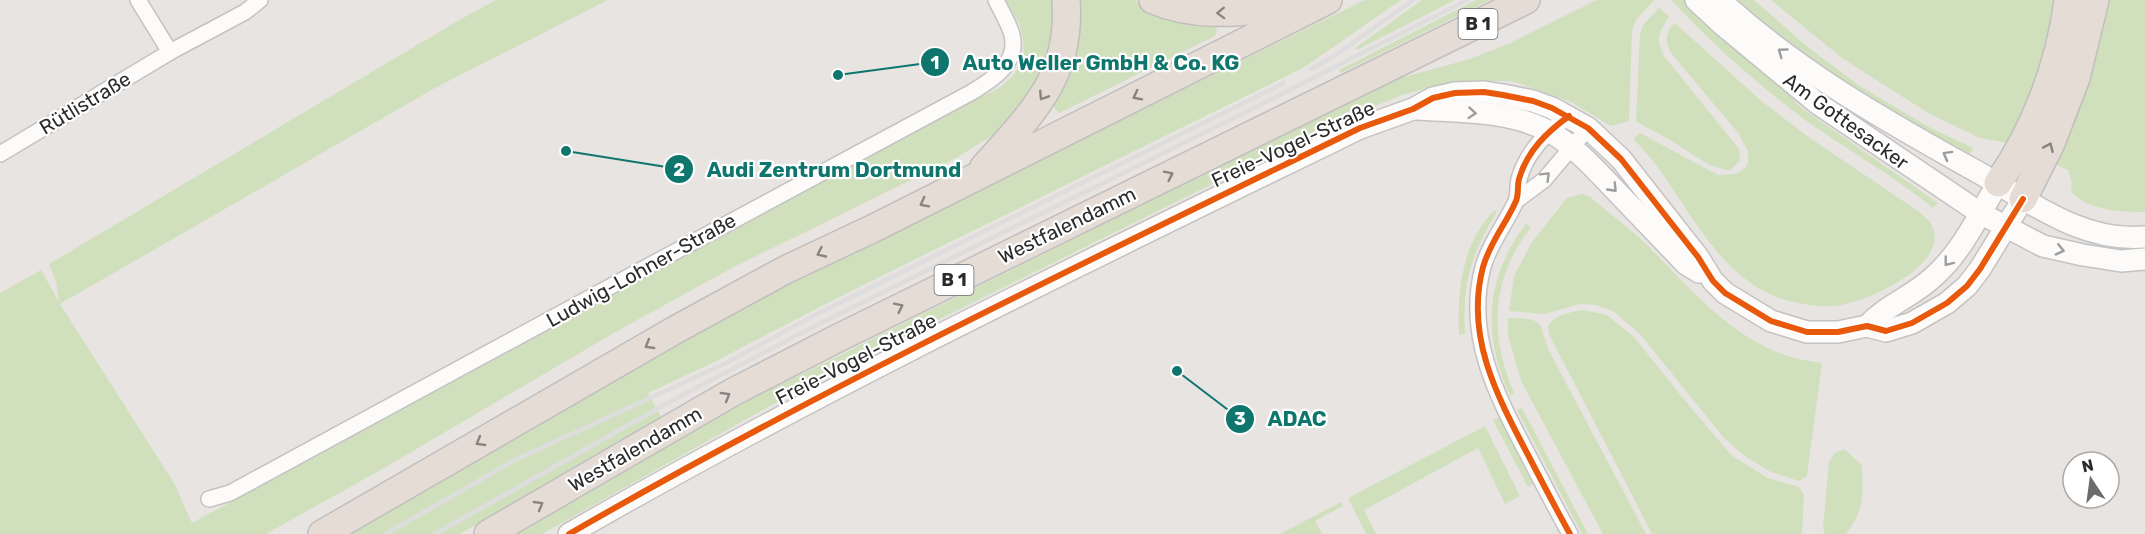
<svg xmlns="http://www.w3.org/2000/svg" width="2145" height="534" font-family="Rubik,sans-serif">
  <rect width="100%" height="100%" fill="#e8e4e1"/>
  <!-- green -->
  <g fill="#d0e0bd">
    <path d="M496,0H608L435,88L60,304L174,483L192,523L978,98C1006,88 1030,68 1022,35C1020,23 1012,11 1006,0H1058L1053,56L1009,125L958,157L732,268L619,330L384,468L266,534H0V293L41,270L59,302L56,281L49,264L461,19Z"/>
    <path d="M1075,0H1134L1164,14L1215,25L1217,30L1215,36L1059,113L1050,102Z"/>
    <path d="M1365,0H1401L1303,68L851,291L708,365L648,393L662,419L460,534H346L696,332L839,259Z"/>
    <path d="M1422,0H1455L1357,50L1355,48Z"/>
    <path d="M1476,0H1490L1341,73L1339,70Z"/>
    <path d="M1597,0H1654L1636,20L1632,31L1629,121L1611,126L1571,102L1518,83L1509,81H1467L1434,86L1402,95L1363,111L1287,147L891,343L766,408L542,534H517L734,408L1192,180L1397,79L1470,59L1510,43Z"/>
    <path d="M1671,0H1690L1759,63L1800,107L1938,203L1933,208C1894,176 1849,151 1808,122C1759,86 1713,45 1671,0Z"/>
    <path d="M1735,0H1754L1809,48L1860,86L1927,126L1973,148L1970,154C1886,113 1806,61 1735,0Z"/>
    <path d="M1771,0H2058L2056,23L2013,144L1980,138L1928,113L1842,58Z"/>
    <path d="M2102,0H2145V212C2122,212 2087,211 2071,191L2072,182L2068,170L2053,163Z"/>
    <path d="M1659,8L1669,16C1659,34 1655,37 1664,56L1739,149L1740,161L1730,170C1710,170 1688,150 1670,140C1659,133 1647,128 1636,122L1640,34L1643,25Z"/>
    <path d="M1675,23L1759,99L1807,136L1918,211C1924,216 1930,220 1933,228C1948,267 1862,305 1832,306C1813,307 1792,303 1774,296C1706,267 1683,187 1633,139L1640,133L1718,175L1736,174L1745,168L1748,163V152L1739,134L1671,53C1665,42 1665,32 1675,23Z"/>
    <path d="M1582,194L1589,196C1608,212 1628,227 1646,244C1689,287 1730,338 1791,357C1801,360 1812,361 1822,363L1807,476L1799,481L1769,471L1743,455L1724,438L1639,333L1613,311L1596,305L1580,304L1544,314L1509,311L1514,276L1532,242L1567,198Z"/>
    <path d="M1495,210L1497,211C1471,256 1462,282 1465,334L1459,335C1457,292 1462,241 1495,210Z"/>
    <path d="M1526,224L1531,227C1491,279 1489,334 1514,393L1510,396C1482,335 1485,277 1526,224Z"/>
    <path d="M1583,310L1607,315L1635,338L1678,392L1731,455L1768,478L1799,487L1804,495L1802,534H1652L1549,334L1548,326C1554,315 1571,312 1583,310Z"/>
    <path d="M1508,318C1519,319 1533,316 1540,325L1549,351L1646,534H1603L1521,381L1508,335Z"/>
    <path d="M1522,408L1588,534H1582L1517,410Z"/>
    <path d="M1499,418L1533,484L1528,487L1493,420Z"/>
    <path d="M1485,426L1520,496L1505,504L1478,448L1364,510L1376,534H1366L1348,498Z"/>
    <path d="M1844,449L1862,465C1863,496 1865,508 1846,534H1825L1823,528L1829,462L1835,453Z"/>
    <path d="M1341,502L1343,506L1315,521L1322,534H1280Z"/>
  </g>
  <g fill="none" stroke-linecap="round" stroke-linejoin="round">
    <defs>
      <g id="street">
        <path d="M138,0L170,52"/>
        <path d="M1569,116C1547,132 1527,151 1519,179C1517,186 1519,194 1516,201C1506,224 1490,242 1483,267C1465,335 1496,394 1527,453C1541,480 1555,507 1570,534"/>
        <path d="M0,154L170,52L245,12L260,0"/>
        <path d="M1517,200L1544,180L1588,128"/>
        <path d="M209,499L230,493L617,283L972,92C992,80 1019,63 1012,35C1009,23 1001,11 996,0"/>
      </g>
      <g id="secondary">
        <path d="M1696,0L1724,26L1817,103L1980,213L2043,246L2083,255L2121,261L2145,259"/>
        <path d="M1720,0C1796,70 1884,120 1974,170C2027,199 2080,243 2145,237"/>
        <path d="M1417,109C1459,112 1509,110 1548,131C1574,145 1596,170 1616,191C1640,216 1663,240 1686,264L1699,272"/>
        <path d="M1867,326C1885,306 1911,297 1931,279C1961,254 1978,216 1998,183"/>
        <path d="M569,534C826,386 1094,258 1360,128L1413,109L1433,98L1455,93L1484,92L1503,95L1533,101L1552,108L1588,128L1621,159L1698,257L1713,281L1725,293L1771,321L1807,332H1838L1867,326L1886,331L1912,323L1947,303L1967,286L1980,269L2023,199"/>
      </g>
      <g id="highway">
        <path d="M1153,0C1203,21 1252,10 1305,5"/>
        <path d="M984,167C1031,114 1072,77 1066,0"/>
        <path d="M1998,183C2035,130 2060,65 2068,0"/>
        <path d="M2023,199L2051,143L2076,78L2095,0"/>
        <path d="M322,534L675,330L785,270L874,228L1328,0"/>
        <path d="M488,534L733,392L838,338L1526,0"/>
      </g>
    </defs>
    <!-- street casing -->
    <use href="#street" stroke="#c4c3c3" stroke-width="18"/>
    <!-- secondary casing -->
    <use href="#secondary" stroke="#c4c3c3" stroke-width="24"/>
    <!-- highway casing -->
    <use href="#highway" stroke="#c0bfbe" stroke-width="30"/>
    <!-- street -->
    <use href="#street" stroke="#fcfbfa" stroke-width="15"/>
    <!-- secondary -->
    <use href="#secondary" stroke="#fcfbfa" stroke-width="21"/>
    <!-- highway -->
    <use href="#highway" stroke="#e6dcd6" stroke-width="27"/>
    <!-- rail -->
    <g stroke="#deddde" stroke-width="4.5">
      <path d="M1311,69L1336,55L1413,0"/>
      <path d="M386,534L513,461L726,363L813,316L1284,83"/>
      <path d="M435,534L673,400L819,324L1246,112L1467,0"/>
    </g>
    <defs>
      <g id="cycleway">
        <path d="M1569,116C1547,132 1527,151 1519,179C1517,186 1519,194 1516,201C1506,224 1490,242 1483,267C1465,335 1496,394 1527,453C1541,480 1555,507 1570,534"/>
        <path d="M569,534C826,386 1094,258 1360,128L1413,109L1433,98L1455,93L1484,92L1503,95L1533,101L1552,108L1588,128L1621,159L1698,257L1713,281L1725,293L1771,321L1807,332H1838L1867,326L1886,331L1912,323L1947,303L1967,286L1980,269L2023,199"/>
      </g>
    </defs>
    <!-- cycleway casing -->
    <use href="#cycleway" stroke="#fff" stroke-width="10"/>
    <!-- cycleway -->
    <use href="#cycleway" stroke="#e8590c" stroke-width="6"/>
  </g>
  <!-- one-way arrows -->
  <defs><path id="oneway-chevron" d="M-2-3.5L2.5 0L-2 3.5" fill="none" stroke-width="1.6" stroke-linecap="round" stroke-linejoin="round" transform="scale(1.5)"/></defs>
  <g stroke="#888480">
    <use href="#oneway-chevron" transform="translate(1221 13) rotate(178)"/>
    <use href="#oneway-chevron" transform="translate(1043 96) rotate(123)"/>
    <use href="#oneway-chevron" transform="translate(1137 96) rotate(153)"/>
    <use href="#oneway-chevron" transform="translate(2049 147) rotate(-66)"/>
    <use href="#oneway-chevron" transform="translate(1169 175) rotate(-26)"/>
    <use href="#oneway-chevron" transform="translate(924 203) rotate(153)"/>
    <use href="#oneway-chevron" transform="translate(821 253) rotate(155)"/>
    <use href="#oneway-chevron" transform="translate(899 307) rotate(-26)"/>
    <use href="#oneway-chevron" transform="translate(649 345) rotate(150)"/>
    <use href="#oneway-chevron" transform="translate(726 396) rotate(-30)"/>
    <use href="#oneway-chevron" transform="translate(480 442) rotate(150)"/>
    <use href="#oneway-chevron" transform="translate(539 505) rotate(-30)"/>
  </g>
  <g stroke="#9e9d9d">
    <use href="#oneway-chevron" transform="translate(1782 52) rotate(-144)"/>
    <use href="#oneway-chevron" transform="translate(1472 113) rotate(5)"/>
    <use href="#oneway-chevron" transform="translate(1947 155) rotate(-151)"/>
    <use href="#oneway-chevron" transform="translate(1546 176) rotate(-45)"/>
    <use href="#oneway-chevron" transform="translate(1613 188) rotate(46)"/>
    <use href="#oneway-chevron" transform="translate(2060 250) rotate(13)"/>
    <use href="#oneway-chevron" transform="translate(1948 262) rotate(128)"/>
  </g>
  <g text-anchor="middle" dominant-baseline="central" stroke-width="4.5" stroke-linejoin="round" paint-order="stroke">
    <!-- shield labels -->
    <g fill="#fff" stroke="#6b6b6b" stroke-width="1.5">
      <rect x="1458.5" y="9" width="39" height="30" rx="4.5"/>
      <rect x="934.5" y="265" width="39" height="30" rx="4.5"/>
    </g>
    <g font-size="18" font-weight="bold" fill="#2b2b2b">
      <text x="1478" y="24">B 1</text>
      <text x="954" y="280">B 1</text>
    </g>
    <!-- street labels -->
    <g font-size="20" fill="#2b2b2b" stroke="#fff">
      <text transform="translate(85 103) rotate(-31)">Rütlistraße</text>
      <text transform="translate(1846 121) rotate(36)">Am Gottesacker</text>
      <text transform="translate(1293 144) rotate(-25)">Freie-Vogel-Straße</text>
      <text transform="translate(1067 225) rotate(-26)">Westfalendamm</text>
      <text transform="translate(641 270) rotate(-29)">Ludwig-Lohner-Straße</text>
      <text transform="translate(856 359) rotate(-27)">Freie-Vogel-Straße</text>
      <text transform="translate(635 449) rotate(-30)">Westfalendamm</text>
    </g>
  </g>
  <!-- callouts -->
  <path fill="none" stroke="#0f766e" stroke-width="2" d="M838 75L935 62M566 151L679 169M1177 371L1240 419"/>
  <g fill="#0f766e" stroke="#fff" stroke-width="2">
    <circle cx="838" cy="75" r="6"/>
    <circle cx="566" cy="151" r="6"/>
    <circle cx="1177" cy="371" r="6"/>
    <circle cx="935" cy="62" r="15"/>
    <circle cx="679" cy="169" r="15"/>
    <circle cx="1240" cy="419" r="15"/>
  </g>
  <g font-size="18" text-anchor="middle" font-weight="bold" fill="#fff">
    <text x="935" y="69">1</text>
    <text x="679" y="176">2</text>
    <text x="1240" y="425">3</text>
  </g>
  <g font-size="21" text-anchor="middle" font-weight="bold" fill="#0f766e" stroke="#fff" stroke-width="4.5" stroke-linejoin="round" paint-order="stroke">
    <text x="1101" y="70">Auto Weller GmbH &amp; Co. KG</text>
    <text x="834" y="177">Audi Zentrum Dortmund</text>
    <text x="1297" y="426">ADAC</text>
  </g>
  <!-- north arrow -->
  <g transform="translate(2091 480) rotate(347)"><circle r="28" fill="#ffffff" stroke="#aaaaaa" stroke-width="1.5"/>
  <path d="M0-4.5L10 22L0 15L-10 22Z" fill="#6d6c6b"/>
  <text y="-9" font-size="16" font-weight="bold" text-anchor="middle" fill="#2b2b2b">N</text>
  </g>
</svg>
